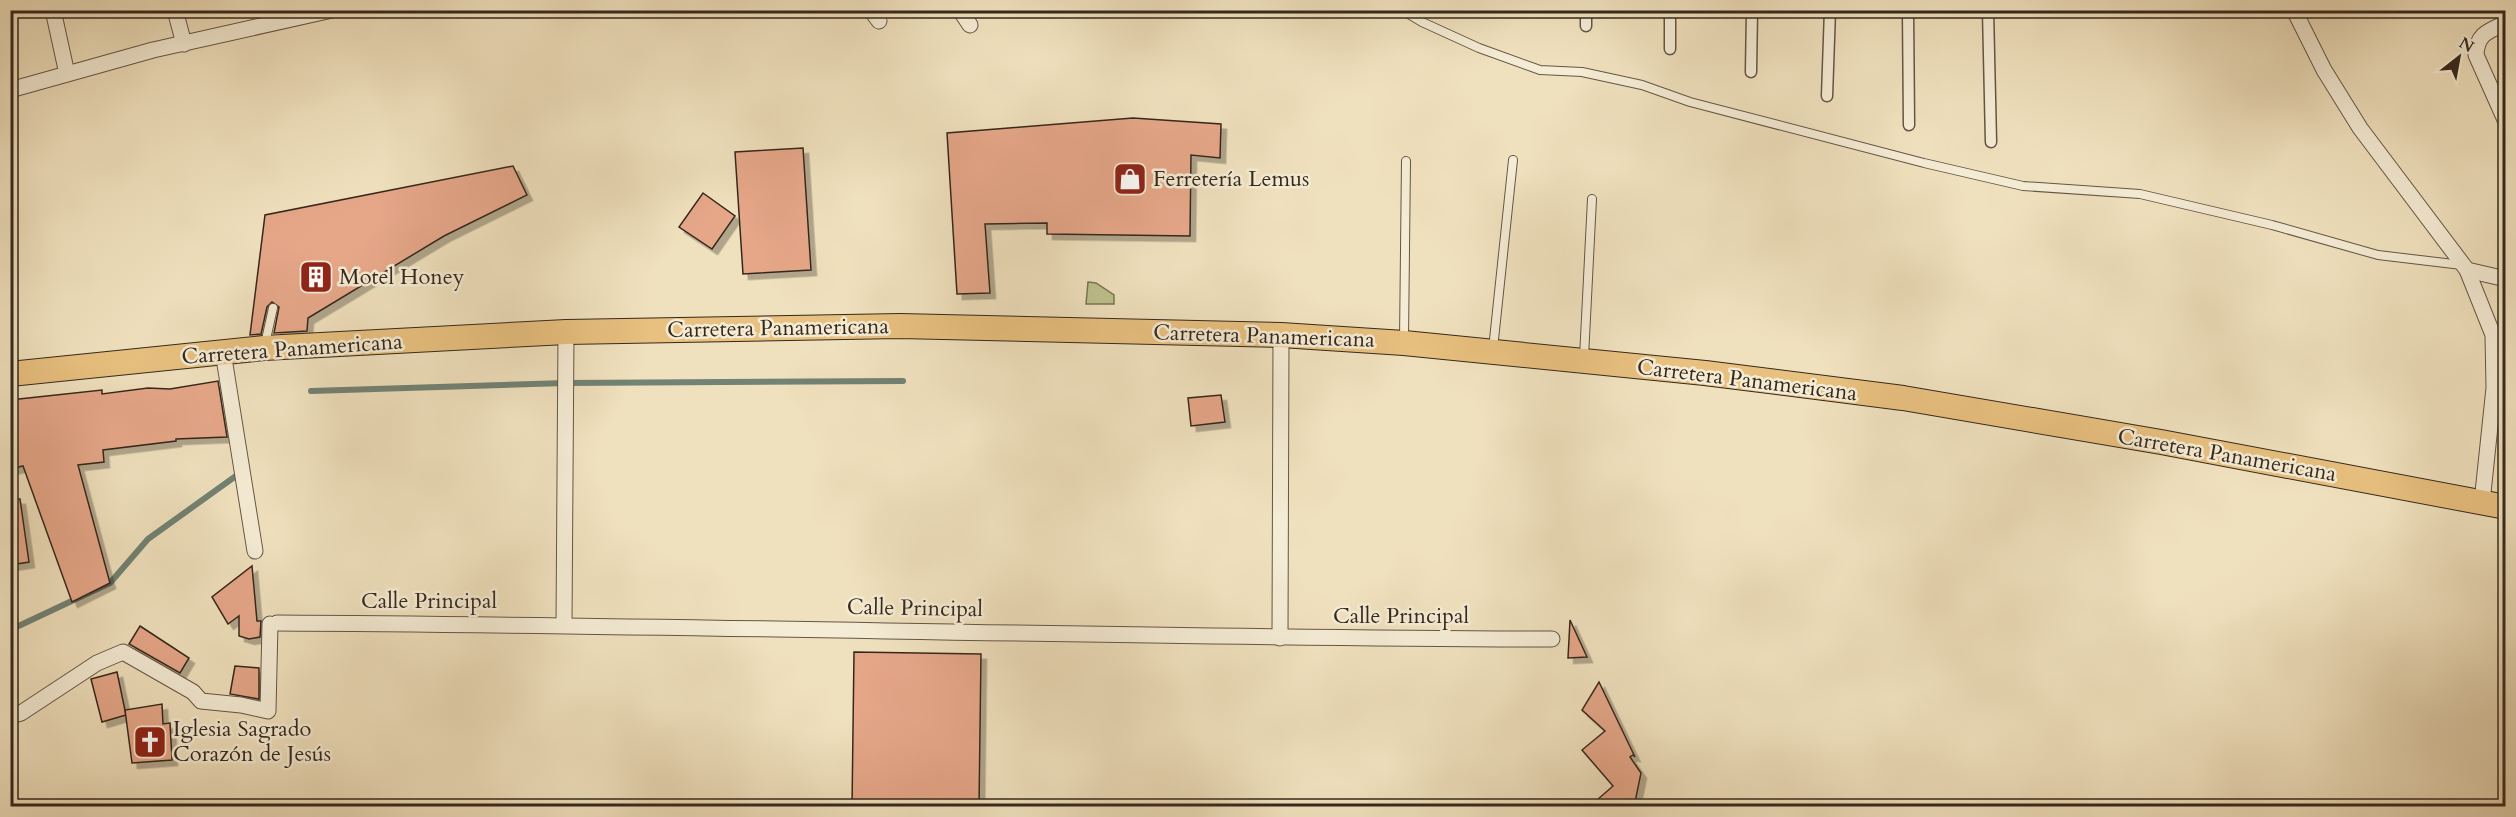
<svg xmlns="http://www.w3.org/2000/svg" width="2516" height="817" font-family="Cardo,serif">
  <defs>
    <filter id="shadow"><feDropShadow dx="5.5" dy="5.5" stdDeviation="0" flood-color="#0004"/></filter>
  </defs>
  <rect width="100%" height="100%" fill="#f0e1be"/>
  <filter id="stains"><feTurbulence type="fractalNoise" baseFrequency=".00333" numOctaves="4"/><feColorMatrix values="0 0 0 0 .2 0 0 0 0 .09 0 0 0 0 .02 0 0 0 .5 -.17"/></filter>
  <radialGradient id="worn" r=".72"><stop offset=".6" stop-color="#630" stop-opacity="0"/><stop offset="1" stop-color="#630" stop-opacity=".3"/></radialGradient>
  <!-- green -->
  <path fill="#bec18e" stroke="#7a7456" stroke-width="1.5" d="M1088,282L1096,283L1114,295V304H1086Z"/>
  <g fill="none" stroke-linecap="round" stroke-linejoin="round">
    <!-- stream -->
    <g stroke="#728274" stroke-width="6">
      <path d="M311,391L566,383L903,381"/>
      <path d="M10,630L110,583L148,539L240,473"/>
    </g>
  </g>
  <!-- building -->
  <g fill="#e6a789" stroke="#35281d" stroke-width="1.5" filter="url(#shadow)">
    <path d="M1133,118L1221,124L1220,158L1191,155L1190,236L1047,234V223L985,224L990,293L957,294L947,133Z"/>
    <path d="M803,148L811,270L743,274L735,152Z"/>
    <path d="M513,166L527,195L444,236L308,318L307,331L274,333L279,307L272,302L267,307L261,334L250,335L265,215Z"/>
    <path d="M703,193L735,216L712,249L679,227Z"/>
    <path d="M218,381L227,437L176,439V441L103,450L104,462L78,465L110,583L72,602L23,466L10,469V400L102,390V394L148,388L170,389Z"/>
    <path d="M1221,395L1225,422L1191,426L1188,398Z"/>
    <path d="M10,499H20L29,562L10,565Z"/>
    <path d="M252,566L257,621H261L260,637L249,639L239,636V616L228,624L212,597Z"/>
    <path d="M1570,620L1587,657L1568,658Z"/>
    <path d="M140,626L189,658L180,673L129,644Z"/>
    <path d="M854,652L981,654L979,807H852Z"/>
    <path d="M235,666L259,668V699L230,694Z"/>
    <path d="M117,672L126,715L102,722L91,679Z"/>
    <path d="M1599,682L1635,757L1633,755L1630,757L1641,773L1634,807H1589L1613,786L1582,750L1605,731L1582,710Z"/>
    <path d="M162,704L163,724L170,723L172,760L132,763L125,710Z"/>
  </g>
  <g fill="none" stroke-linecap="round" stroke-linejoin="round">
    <defs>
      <g id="service">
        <path d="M1402,10L1422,22L1479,48L1540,70L1582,72L1642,85L1690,102L1924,163L2023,186L2140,194L2272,225L2378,255L2462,265"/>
        <path d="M1404,339L1406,161"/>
        <path d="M265,344L273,308"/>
        <path d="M1493,349L1513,160"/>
        <path d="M1584,357L1592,199"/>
      </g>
      <g id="pedestrian">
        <path d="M1586,10V26"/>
        <path d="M1908,10L1909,125"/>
        <path d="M1988,10L1991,142"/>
        <path d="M1670,49V10"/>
        <path d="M1751,72L1752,10"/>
        <path d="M1827,96L1830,10"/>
      </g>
      <g id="minor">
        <path d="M53,10L67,74"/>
        <path d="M175,10L184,44"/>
        <path d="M871,10L879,21"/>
        <path d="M960,10L970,25"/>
        <path d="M2294,10L2324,70L2360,128L2467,270L2493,335L2494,388L2482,502"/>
        <path d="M2506,23C2488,31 2477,34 2476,55L2506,122"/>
        <path d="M10,90L153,50L332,10"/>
        <path d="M2467,270L2506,279"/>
        <path d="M223,352L255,551"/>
        <path d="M277,623C702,625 1127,638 1552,639"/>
        <path d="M564,624L566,332"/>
        <path d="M1280,638L1281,335"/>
        <path d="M10,716L21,713L97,663L123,652L193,692L201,701L241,705L268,711L270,624"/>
      </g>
      <path id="trunk" d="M10,374L264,348L566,332L900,326L1281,335L1404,343L1705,373L1903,398L2161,442L2506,507"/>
    </defs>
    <!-- service casing -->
    <use href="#service" stroke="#645645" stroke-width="10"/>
    <!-- pedestrian casing -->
    <use href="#pedestrian" stroke="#645645" stroke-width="13"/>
    <!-- minor casing -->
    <use href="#minor" stroke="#645645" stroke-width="17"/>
    <!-- trunk casing -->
    <use href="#trunk" stroke="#35281d" stroke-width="26"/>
    <!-- service -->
    <use href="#service" stroke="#f5ecd5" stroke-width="8"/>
    <!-- pedestrian -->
    <use href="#pedestrian" stroke="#f5ecd5" stroke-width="10"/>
    <!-- minor -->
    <use href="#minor" stroke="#f5ecd5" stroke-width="15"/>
    <!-- trunk -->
    <use href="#trunk" stroke="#e8c07f" stroke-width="24"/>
  </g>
  <!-- icons -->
  <defs>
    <symbol id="shop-square" viewBox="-11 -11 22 22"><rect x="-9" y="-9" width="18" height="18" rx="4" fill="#8f2418" stroke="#f5ecd5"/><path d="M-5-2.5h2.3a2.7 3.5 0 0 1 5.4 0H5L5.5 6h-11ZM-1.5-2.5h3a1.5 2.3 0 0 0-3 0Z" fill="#fff"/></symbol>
    <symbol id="building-square" viewBox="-11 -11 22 22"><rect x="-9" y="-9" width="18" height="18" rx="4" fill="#8f2418" stroke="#f5ecd5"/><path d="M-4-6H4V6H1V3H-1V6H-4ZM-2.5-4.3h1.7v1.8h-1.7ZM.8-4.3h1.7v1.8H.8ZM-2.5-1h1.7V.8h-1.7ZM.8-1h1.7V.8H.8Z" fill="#fff"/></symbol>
    <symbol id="church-square" viewBox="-11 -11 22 22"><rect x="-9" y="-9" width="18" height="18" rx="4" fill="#8f2418" stroke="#f5ecd5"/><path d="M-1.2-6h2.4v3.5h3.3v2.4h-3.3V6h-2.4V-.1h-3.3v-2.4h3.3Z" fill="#fff"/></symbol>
  </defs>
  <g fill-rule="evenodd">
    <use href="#shop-square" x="1111" y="160" width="38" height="38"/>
    <use href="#building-square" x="297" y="258" width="38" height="38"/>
    <use href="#church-square" x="131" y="723" width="38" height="38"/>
  </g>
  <g text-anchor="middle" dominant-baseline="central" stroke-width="5" stroke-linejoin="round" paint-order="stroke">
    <!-- poi labels -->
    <g font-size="22" fill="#35281d" stroke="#f5ecd5" text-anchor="start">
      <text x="1153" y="179">Ferretería Lemus</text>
      <text x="339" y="277">Motel Honey</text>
      <text x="173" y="729">Iglesia Sagrado<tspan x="173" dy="25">Corazón de Jesús</tspan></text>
    </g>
    <!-- street labels -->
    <g font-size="22" fill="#35281d" stroke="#f5ecd5">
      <text transform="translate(778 328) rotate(-1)">Carretera Panamericana</text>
      <text transform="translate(1264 336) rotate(2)">Carretera Panamericana</text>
      <text transform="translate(292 349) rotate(-4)">Carretera Panamericana</text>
      <text transform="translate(1747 380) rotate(7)">Carretera Panamericana</text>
      <text transform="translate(2227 455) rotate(10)">Carretera Panamericana</text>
      <text x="429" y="601">Calle Principal</text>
      <text transform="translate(915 608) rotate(1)">Calle Principal</text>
      <text x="1401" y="616">Calle Principal</text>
    </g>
  </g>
  <!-- margin -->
  <rect width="2516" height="817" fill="none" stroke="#f0e1be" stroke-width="36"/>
  <rect x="12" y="12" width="2492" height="793" fill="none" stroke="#35281d" stroke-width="3"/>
  <rect x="18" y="18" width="2480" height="781" fill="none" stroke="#35281d" stroke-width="1.5"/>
  <!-- north arrow -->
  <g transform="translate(2459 57) rotate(31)" stroke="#f5ecd5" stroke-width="4.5" paint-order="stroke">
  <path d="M0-4.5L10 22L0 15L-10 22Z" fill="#35281d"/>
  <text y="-9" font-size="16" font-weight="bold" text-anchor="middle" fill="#35281d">N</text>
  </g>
  <rect width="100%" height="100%" filter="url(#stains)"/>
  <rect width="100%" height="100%" fill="url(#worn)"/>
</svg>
